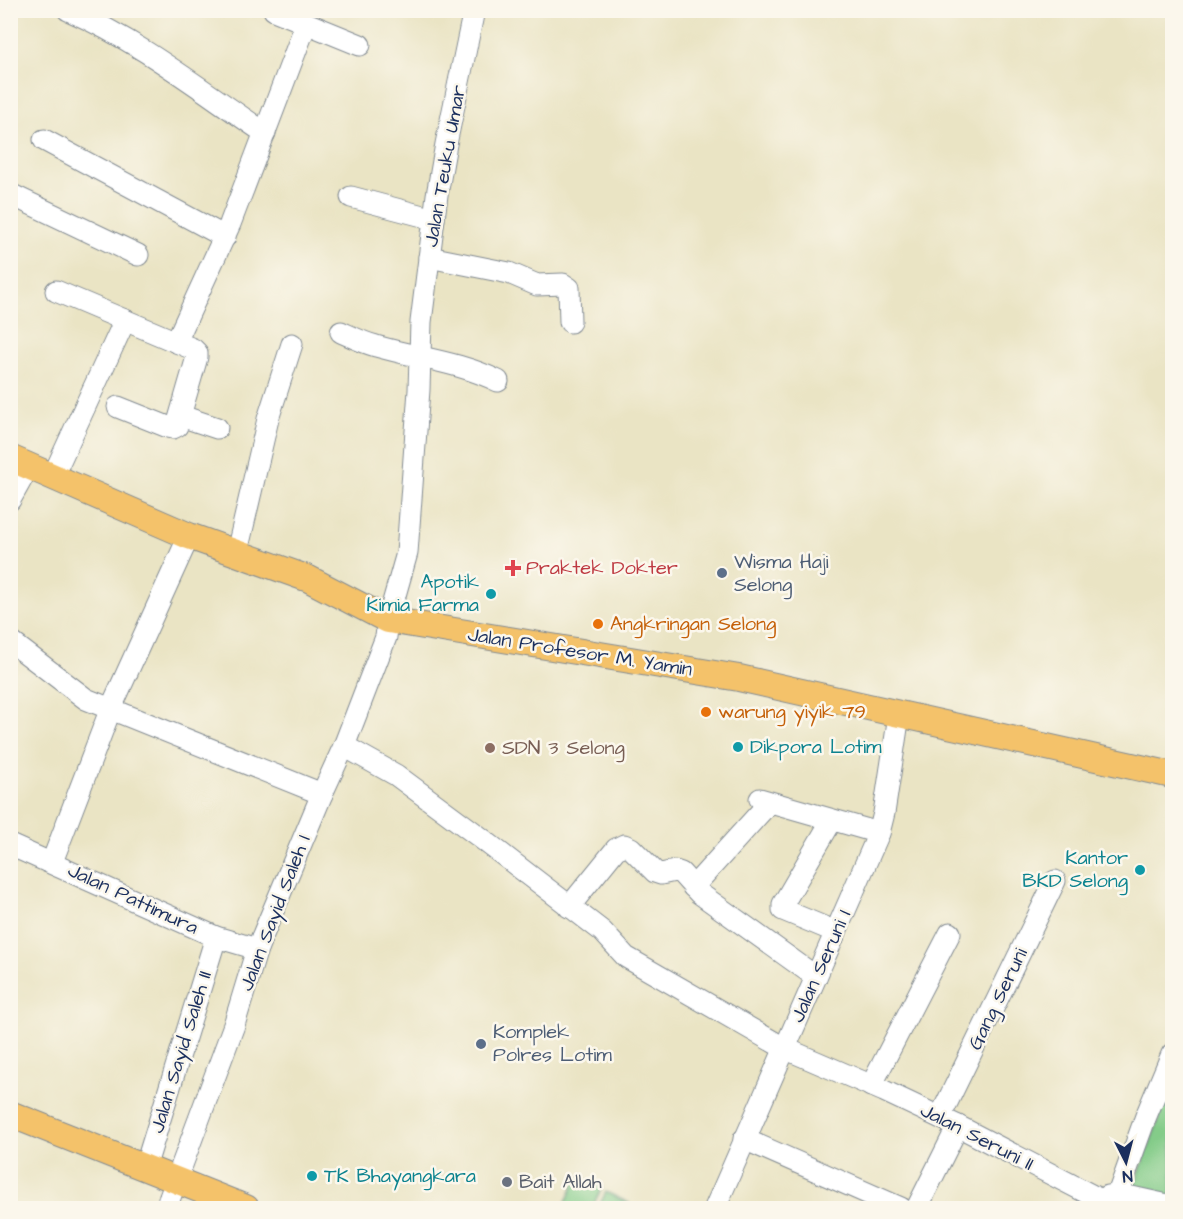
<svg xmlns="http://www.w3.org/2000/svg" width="1183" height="1219" font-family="'Architects Daughter',sans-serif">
  <rect width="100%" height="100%" fill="#fbf7ec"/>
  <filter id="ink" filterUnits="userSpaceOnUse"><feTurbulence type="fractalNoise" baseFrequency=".0167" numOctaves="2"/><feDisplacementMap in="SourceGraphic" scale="12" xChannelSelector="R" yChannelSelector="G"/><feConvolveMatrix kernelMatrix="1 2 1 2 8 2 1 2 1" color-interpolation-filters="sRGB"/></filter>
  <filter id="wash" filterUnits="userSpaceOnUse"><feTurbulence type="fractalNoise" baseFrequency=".008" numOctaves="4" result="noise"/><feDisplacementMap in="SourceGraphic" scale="24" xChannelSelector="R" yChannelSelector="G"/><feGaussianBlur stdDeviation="1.35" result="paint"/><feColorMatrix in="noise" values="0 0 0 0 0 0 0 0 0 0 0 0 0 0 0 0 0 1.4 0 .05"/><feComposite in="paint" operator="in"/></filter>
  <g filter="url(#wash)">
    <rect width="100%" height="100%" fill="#eae4c4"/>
    <!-- green -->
    <g fill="#84cc89" stroke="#507e74" stroke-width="1.5">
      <path d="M1172,1083V1208H1126Z"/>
      <path d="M578,1176L602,1187L592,1208H563Z"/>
      <path d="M606,1192L629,1203L626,1208H598Z"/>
    </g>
  </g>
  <g filter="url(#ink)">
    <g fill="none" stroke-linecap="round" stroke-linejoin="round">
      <defs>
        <g id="minor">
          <path d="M68,10C139,41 201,90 265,133"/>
          <path d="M274,10L360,45"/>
          <path d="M44,140L225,237"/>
          <path d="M10,194L138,255"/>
          <path d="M351,197L434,219"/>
          <path d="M429,257L509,273L537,285L563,284L569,288L570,322"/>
          <path d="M56,291L193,349L197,353V357L177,426L173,428L168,427L118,407"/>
          <path d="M341,332C352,337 364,343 376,346C417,358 460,362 498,381"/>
          <path d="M176,342L230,224L306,24"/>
          <path d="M181,416L217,428"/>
          <path d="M53,476L125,320"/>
          <path d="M10,500L29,466"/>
          <path d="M237,552L268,419L292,344"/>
          <path d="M10,641L86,699L322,794"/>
          <path d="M344,746L396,775L477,835L602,931L626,957L784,1048L884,1091L958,1126L1097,1198L1108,1208"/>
          <path d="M760,799L879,833"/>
          <path d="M832,820L783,904V910L836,932"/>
          <path d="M10,845L216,937L257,949"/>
          <path d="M52,862L111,708L189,536"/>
          <path d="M693,887L769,803"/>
          <path d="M569,907L616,849L624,845L631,848L655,872L661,874L675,871L681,873L699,893L816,977"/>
          <path d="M871,1086L950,933"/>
          <path d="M940,1117L1055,881"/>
          <path d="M744,1139L901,1208"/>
          <path d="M145,1168L216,937"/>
          <path d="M1107,1196L1118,1194L1172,1206"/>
          <path d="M166,1208L234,1025L257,949L322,794L344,746L386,637L388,620L407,553L419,390L421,322L437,195L446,144L474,10"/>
          <path d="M715,1208L879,833L884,813L899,715"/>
          <path d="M917,1208L958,1126"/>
          <path d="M1113,1208L1146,1116L1172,1054"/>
        </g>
        <g id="major">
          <path d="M10,458L189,536L309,579L388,620L739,678L1172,775"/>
          <path d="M10,1114L246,1208"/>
        </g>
      </defs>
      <!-- minor casing -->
      <use href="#minor" stroke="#828a91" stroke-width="23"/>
      <!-- major casing -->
      <use href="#major" stroke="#828a91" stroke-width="28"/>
      <!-- minor -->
      <use href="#minor" stroke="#fff" stroke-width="21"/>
      <!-- major -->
      <use href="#major" stroke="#f4c26a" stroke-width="26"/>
    </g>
  </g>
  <!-- markers -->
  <path fill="#e0444e" stroke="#fbf7ec" stroke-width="2" d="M510 559h6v6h6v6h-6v6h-6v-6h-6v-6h6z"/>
  <g fill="#5c6f8a" stroke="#fbf7ec" stroke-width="2">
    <circle cx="722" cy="573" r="6"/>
    <circle cx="481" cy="1044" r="6"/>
  </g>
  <g fill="#0f9aa8" stroke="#fbf7ec" stroke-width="2">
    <circle cx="491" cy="594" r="6"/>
    <circle cx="738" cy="747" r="6"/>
    <circle cx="1140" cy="870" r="6"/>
    <circle cx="312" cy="1176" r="6"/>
  </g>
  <g fill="#e8710a" stroke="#fbf7ec" stroke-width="2">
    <circle cx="598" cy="624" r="6"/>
    <circle cx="706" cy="712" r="6"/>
  </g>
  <circle fill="#8d6e63" stroke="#fbf7ec" stroke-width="2" cx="490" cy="748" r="6"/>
  <circle fill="#6b7280" stroke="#fbf7ec" stroke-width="2" cx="507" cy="1182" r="6"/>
  <g text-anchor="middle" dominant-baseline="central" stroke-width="5" stroke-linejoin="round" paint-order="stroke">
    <!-- street labels -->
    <g font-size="20" fill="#1b2f5e" stroke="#fbf7ec">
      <text transform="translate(445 166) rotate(-80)">Jalan Teuku Umar</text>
      <text transform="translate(580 652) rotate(9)">Jalan Profesor M. Yamin</text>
      <text transform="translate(133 899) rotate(25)">Jalan Pattimura</text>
      <text transform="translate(275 913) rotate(-69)">Jalan Sayid Saleh I</text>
      <text transform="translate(821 966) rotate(-66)">Jalan Seruni I</text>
      <text transform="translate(998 999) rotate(-64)">Gang Seruni</text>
      <text transform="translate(181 1052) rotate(-73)">Jalan Sayid Saleh II</text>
      <text transform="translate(977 1137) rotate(27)">Jalan Seruni II</text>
    </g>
    <!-- service labels -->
    <g font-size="20" fill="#4e5e75" stroke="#fbf7ec" text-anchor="start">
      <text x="734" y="562">Wisma Haji<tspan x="734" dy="23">Selong</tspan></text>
      <text x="493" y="1032">Komplek<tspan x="493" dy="23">Polres Lotim</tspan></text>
    </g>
    <!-- health labels -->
    <g font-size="20" fill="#be3a42" stroke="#fbf7ec" text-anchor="start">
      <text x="526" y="568">Praktek Dokter</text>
    </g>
    <!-- culture labels -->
    <g font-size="20" fill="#0d838f" stroke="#fbf7ec" text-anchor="end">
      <text x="479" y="582">Apotik<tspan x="479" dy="23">Kimia Farma</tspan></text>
      <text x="750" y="747" text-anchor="start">Dikpora Lotim</text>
      <text x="1128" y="858">Kantor<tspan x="1128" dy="23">BKD Selong</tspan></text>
      <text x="324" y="1176" text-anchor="start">TK Bhayangkara</text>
    </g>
    <!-- food labels -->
    <g font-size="20" fill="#c56008" stroke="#fbf7ec" text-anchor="start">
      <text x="610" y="624">Angkringan Selong</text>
      <text x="718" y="712">warung yiyik 79</text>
    </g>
    <!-- education labels -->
    <g font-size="20" fill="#785e54" stroke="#fbf7ec" text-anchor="start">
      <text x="502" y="748">SDN 3 Selong</text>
    </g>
    <!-- worship labels -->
    <g font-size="20" fill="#5b616d" stroke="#fbf7ec" text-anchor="start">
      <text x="519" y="1182">Bait Allah</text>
    </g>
  </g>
  <!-- margin -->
  <rect width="1183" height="1219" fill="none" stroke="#fbf7ec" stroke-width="36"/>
  <!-- north arrow -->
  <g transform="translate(1126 1162) rotate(174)" stroke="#fbf7ec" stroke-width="4.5" paint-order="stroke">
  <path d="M0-4.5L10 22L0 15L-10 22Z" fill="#1b2f5e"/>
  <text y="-9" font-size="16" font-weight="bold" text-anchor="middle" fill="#1b2f5e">N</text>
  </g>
</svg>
